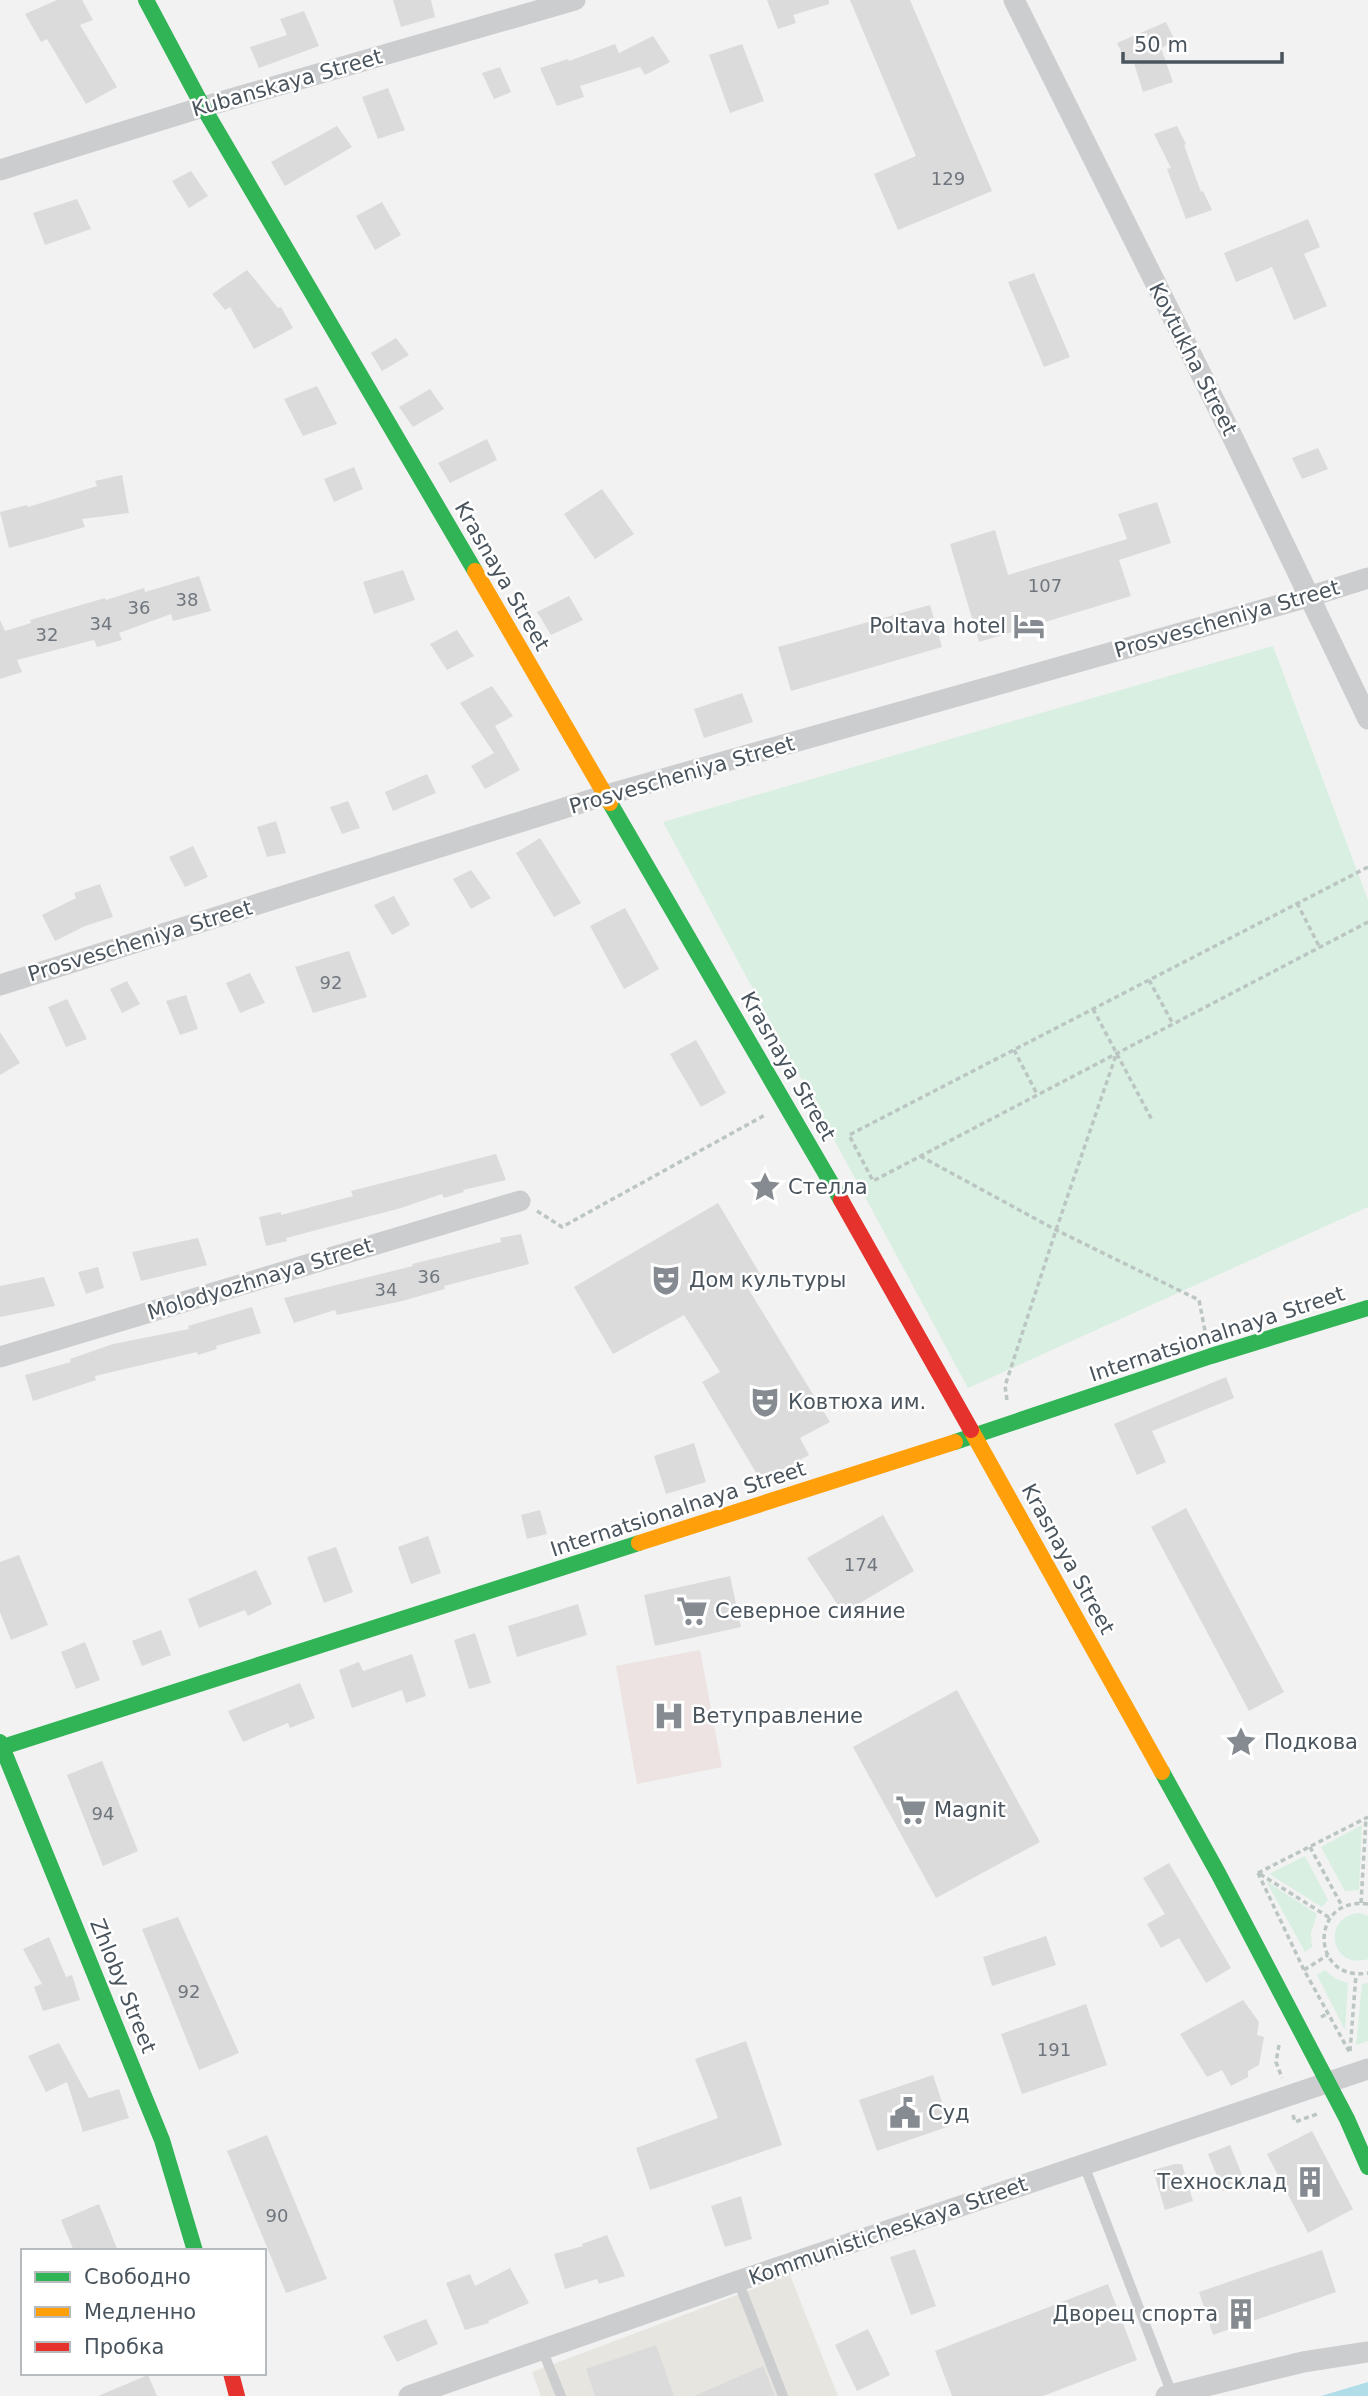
<svg xmlns="http://www.w3.org/2000/svg" width="1368" height="2396" font-family="'DejaVu Sans',sans-serif">
  <rect width="100%" height="100%" fill="#f2f2f2"/>
  <!-- commercial -->
  <path fill="#e6e5e0" d="M790,2275L838,2396H541L532,2372Z"/>
  <!-- medical -->
  <path fill="#ece3e2" d="M700,1650L722,1767L637,1784L616,1666Z"/>
  <!-- green -->
  <g fill="#d9efe2">
    <path d="M1273,646L1368,900V1207L968,1388L663,822Z"/>
    <path d="M1362,1825L1359,1890L1345,1891L1321,1847Z"/>
    <path d="M1305,1856L1328,1900L1322,1907L1269,1874Z"/>
    <path d="M1266,1881L1317,1914L1311,1933L1312,1947L1305,1952Z"/>
    <path d="M1360,1913L1368,1916V1959C1331,1971 1320,1916 1360,1913Z"/>
    <path d="M1325,1970L1336,1979L1348,1983L1345,2030L1317,1975Z"/>
    <path d="M1368,1983V2041L1356,2045L1362,1984Z"/>
  </g>
  <!-- water -->
  <path fill="#b1dde9" d="M1368,2382V2396H1321Z"/>
  <!-- building -->
  <g fill="#dbdbdc">
    <path d="M57,0H82L93,20L80,25L117,87L86,104L47,39L41,42L25,14Z"/>
    <path d="M393,0H431L435,17L401,27Z"/>
    <path d="M767,0H829V4L793,15L796,23L778,29Z"/>
    <path d="M850,0H910L992,191L898,230L874,174L916,156Z"/>
    <path d="M304,11L319,46L259,68L250,47L287,35L280,19Z"/>
    <path d="M1166,22L1175,41L1161,48L1173,82L1143,92L1133,60L1127,63L1117,43Z"/>
    <path d="M653,36L670,62L645,75L640,67L580,86L584,97L557,106L540,68L568,59L569,61L615,44L619,53Z"/>
    <path d="M742,44L764,101L730,113L709,55Z"/>
    <path d="M500,67L511,92L494,99L482,73Z"/>
    <path d="M388,88L405,130L378,139L362,97Z"/>
    <path d="M337,126L352,147L285,186L271,162Z"/>
    <path d="M1177,126L1186,144L1184,145L1201,192L1203,191L1212,210L1186,219L1167,169L1171,168L1154,134Z"/>
    <path d="M191,171L208,196L189,208L172,181Z"/>
    <path d="M77,199L91,229L45,245L33,213Z"/>
    <path d="M382,202L401,235L375,250L356,216Z"/>
    <path d="M1308,219L1320,247L1304,254L1327,306L1294,320L1272,267L1236,282L1224,253Z"/>
    <path d="M247,270L278,308L281,307L293,328L254,349L230,307L225,310L212,294Z"/>
    <path d="M1034,273L1070,357L1044,367L1008,282Z"/>
    <path d="M396,338L409,355L382,371L371,353Z"/>
    <path d="M317,386L337,424L303,436L284,399Z"/>
    <path d="M430,389L444,409L413,427L399,407Z"/>
    <path d="M487,439L497,460L450,483L438,463Z"/>
    <path d="M1318,448L1328,469L1302,479L1292,458Z"/>
    <path d="M354,467L363,489L334,502L324,479Z"/>
    <path d="M122,475L129,513L82,519L85,527L9,548L0,512L27,505L28,507L97,486L95,481Z"/>
    <path d="M602,489L634,534L595,559L564,514Z"/>
    <path d="M1157,502L1171,543L1119,560L1131,596L979,642L950,544L995,530L1008,575L1127,539L1118,514Z"/>
    <path d="M403,570L415,600L374,614L363,582Z"/>
    <path d="M199,576L211,611L173,621L171,614L119,633L122,640L97,647L94,640L17,660L22,672L0,679V620L5,631L31,623L30,620L81,605L105,598L106,600L144,588L145,592Z"/>
    <path d="M569,596L583,620L551,635L537,612Z"/>
    <path d="M930,605L942,647L791,691L778,647Z"/>
    <path d="M457,630L474,656L447,670L430,644Z"/>
    <path d="M492,686L513,716L495,726L520,770L485,789L471,766L494,753L460,703Z"/>
    <path d="M742,693L753,722L704,738L694,709Z"/>
    <path d="M427,774L436,793L393,811L385,792Z"/>
    <path d="M348,801L360,828L342,834L330,807Z"/>
    <path d="M276,821L286,853L267,857L257,827Z"/>
    <path d="M540,838L581,903L554,917L516,853Z"/>
    <path d="M193,846L208,877L185,887L169,857Z"/>
    <path d="M471,870L491,898L471,909L453,879Z"/>
    <path d="M100,884L113,917L85,926L55,941L42,915L76,898L74,893Z"/>
    <path d="M394,896L410,925L392,935L374,905Z"/>
    <path d="M625,908L659,969L624,989L590,926Z"/>
    <path d="M349,951L367,997L313,1013L295,967Z"/>
    <path d="M250,973L265,1003L240,1013L226,983Z"/>
    <path d="M127,981L140,1004L122,1013L110,989Z"/>
    <path d="M186,995L198,1029L180,1035L166,1001Z"/>
    <path d="M67,999L87,1039L66,1047L48,1007Z"/>
    <path d="M0,1032L20,1063L0,1075Z"/>
    <path d="M696,1040L726,1093L701,1107L670,1054Z"/>
    <path d="M496,1154L506,1180L463,1190L464,1192L444,1198L442,1194L401,1208L286,1238L287,1241L266,1246L259,1217L281,1212V1215L353,1196L351,1191Z"/>
    <path d="M718,1203L760,1274L744,1282L830,1422L800,1438L809,1455L761,1481L702,1382L720,1372L684,1315L613,1354L574,1287Z"/>
    <path d="M521,1234L529,1264L444,1286L445,1289L402,1301L337,1315L335,1310L294,1323L284,1298L413,1266L412,1264L501,1242L500,1238Z"/>
    <path d="M198,1238L207,1265L141,1281L132,1252Z"/>
    <path d="M98,1267L104,1288L86,1294L78,1272Z"/>
    <path d="M44,1277L55,1306L0,1317V1286Z"/>
    <path d="M252,1307L261,1333L216,1346L217,1349L198,1355L197,1352L95,1376L96,1380L33,1401L25,1375L71,1362L70,1359L113,1344L189,1329L188,1326Z"/>
    <path d="M1226,1377L1234,1398L1152,1431L1166,1462L1137,1475L1114,1424Z"/>
    <path d="M694,1443L706,1482L666,1494L654,1456Z"/>
    <path d="M1186,1508L1284,1692L1249,1711L1151,1527Z"/>
    <path d="M540,1510L547,1534L527,1539L521,1515Z"/>
    <path d="M883,1515L914,1571L843,1613L807,1558Z"/>
    <path d="M428,1536L441,1573L411,1584L398,1547Z"/>
    <path d="M336,1547L353,1592L324,1603L307,1557Z"/>
    <path d="M19,1555L48,1625L11,1640L0,1612V1562Z"/>
    <path d="M256,1570L272,1604L248,1616L245,1610L199,1628L188,1599Z"/>
    <path d="M730,1576L741,1627L655,1646L644,1595Z"/>
    <path d="M578,1604L587,1635L517,1657L508,1626Z"/>
    <path d="M161,1630L171,1655L142,1666L132,1641Z"/>
    <path d="M475,1633L491,1683L469,1689L454,1640Z"/>
    <path d="M85,1642L100,1680L76,1689L61,1652Z"/>
    <path d="M412,1654L426,1696L406,1703L402,1690L352,1708L339,1670L359,1662L363,1671Z"/>
    <path d="M300,1683L315,1718L290,1728L288,1723L243,1742L228,1711Z"/>
    <path d="M957,1690L1040,1842L936,1898L853,1747Z"/>
    <path d="M102,1761L138,1851L103,1866L67,1775Z"/>
    <path d="M1169,1863L1231,1968L1206,1983L1179,1938L1161,1948L1147,1924L1165,1914L1143,1878Z"/>
    <path d="M178,1917L239,2053L199,2070L142,1929Z"/>
    <path d="M1046,1936L1056,1965L992,1986L983,1957Z"/>
    <path d="M49,1937L66,1977L72,1975L80,2000L43,2011L34,1987L42,1984L23,1949Z"/>
    <path d="M1243,2000L1259,2022L1257,2035L1264,2037L1259,2065L1248,2071V2077L1231,2086L1222,2070L1207,2077L1180,2034Z"/>
    <path d="M1086,2004L1107,2065L1022,2094L1001,2034Z"/>
    <path d="M746,2041L782,2145L650,2190L636,2148L718,2118L695,2059Z"/>
    <path d="M59,2043L89,2098L119,2089L129,2118L83,2132L67,2082L46,2092L28,2056Z"/>
    <path d="M933,2075L950,2126L877,2151L859,2100Z"/>
    <path d="M1312,2131L1353,2209L1308,2233L1267,2154Z"/>
    <path d="M267,2135L327,2279L286,2293L227,2151Z"/>
    <path d="M1230,2145L1245,2182L1223,2191L1208,2154Z"/>
    <path d="M1175,2164H1182L1193,2201L1165,2210L1153,2170Z"/>
    <path d="M741,2196L752,2239L725,2247L711,2206Z"/>
    <path d="M99,2204L118,2251H74L61,2220Z"/>
    <path d="M607,2235L625,2276L599,2284L597,2279L565,2289L554,2254L583,2246L582,2244Z"/>
    <path d="M915,2249L936,2306L911,2315L890,2257Z"/>
    <path d="M1322,2250L1336,2292L1213,2335L1199,2292Z"/>
    <path d="M510,2268L529,2303L488,2321L489,2323L465,2330L446,2283L470,2274L475,2286Z"/>
    <path d="M1108,2284L1137,2360L1043,2396H952L935,2351Z"/>
    <path d="M426,2319L438,2344L397,2362L383,2336Z"/>
    <path d="M868,2329L890,2375L857,2391L835,2345Z"/>
    <path d="M656,2345L674,2396H595L586,2369Z"/>
    <path d="M763,2366L775,2396H694Z"/>
    <path d="M148,2375L157,2396H98Z"/>
  </g>
  <g fill="none" stroke-linecap="round" stroke-linejoin="round">
    <!-- path -->
    <g stroke="#bbc5c2" stroke-width="3.5" stroke-dasharray="5 3.5" stroke-linecap="butt">
      <path d="M1368,867L849,1135L873,1181L1368,922"/>
      <path d="M1297,903L1320,948"/>
      <path d="M1149,980L1173,1024"/>
      <path d="M1093,1009L1152,1120"/>
      <path d="M1014,1050L1037,1094"/>
      <path d="M920,1156L1056,1230L1199,1300L1205,1331"/>
      <path d="M537,1211L562,1227L765,1115"/>
      <path d="M1007,1400L1005,1386L1056,1230L1116,1055"/>
      <path d="M1310,1847L1342,1906"/>
      <path d="M1258,1873L1304,1970L1350,2053"/>
      <path d="M1258,1873L1368,1817"/>
      <path d="M1260,1874L1330,1918"/>
      <path d="M1361,1903L1366,1818"/>
      <path d="M1368,1904C1308,1896 1311,1983 1368,1973"/>
      <path d="M1304,1970L1328,1955"/>
      <path d="M1321,2017L1329,2013"/>
      <path d="M1279,2045L1276,2062L1282,2078"/>
      <path d="M1350,2051L1356,1975"/>
      <path d="M1293,2115L1295,2122L1317,2114"/>
    </g>
    <!-- lane -->
    <g stroke="#cccdcf" stroke-width="10">
      <path d="M1084,2165L1172,2394"/>
      <path d="M738,2281L783,2396"/>
      <path d="M542,2349L561,2396"/>
    </g>
    <!-- street -->
    <g stroke="#cccdcf" stroke-width="21">
      <path d="M1014,0L1234,440L1368,719"/>
      <path d="M0,170L203,107L575,0"/>
      <path d="M0,985L606,795L1308,597L1368,578"/>
      <path d="M0,1357L520,1201"/>
      <path d="M409,2396L738,2281L1368,2069"/>
      <path d="M1166,2396L1303,2362L1368,2352"/>
    </g>
    <!-- fast -->
    <g stroke="#30b455" stroke-width="16">
      <path d="M146,0L203,107L475,571"/>
      <path d="M610,803L841,1200"/>
      <path d="M955,1442L1211,1356L1368,1308"/>
      <path d="M0,1742L162,2140L195,2251"/>
      <path d="M0,1748L639,1543"/>
      <path d="M1162,1772L1218,1873L1347,2119L1368,2167"/>
    </g>
    <!-- slow -->
    <g stroke="#ff9f0a" stroke-width="16">
      <path d="M475,571L610,803"/>
      <path d="M971,1430L1162,1772"/>
      <path d="M639,1543L955,1442"/>
    </g>
    <!-- jam -->
    <g stroke="#e5322d" stroke-width="16">
      <path d="M841,1200L971,1430"/>
      <path d="M231,2373L237,2396"/>
    </g>
  </g>
  <!-- icons -->
  <defs>
    <symbol id="hotel-bare" viewBox="-9 -9 18 18"><path d="M-6-4.5h1.5V1H6V5H4.5V3h-9V5H-6ZM-4 0a1.8 1.8 0 1 1 3.6 0ZM.5 0V-2.5h3Q6-2.5 6 0Z" fill="#858b91" stroke="#fff" stroke-width="2.5" paint-order="stroke"/></symbol>
    <symbol id="sight-bare" viewBox="-9 -9 18 18"><path d="M0-6L1.8-2.2L6-1.7L2.9 1.2L3.7 5.4L0 3.3L-3.7 5.4L-2.9 1.2L-6-1.7L-1.8-2.2Z" fill="#858b91" stroke="#fff" stroke-width="2.5" paint-order="stroke"/></symbol>
    <symbol id="theatre-bare" viewBox="-9 -9 18 18"><path d="M-5-5.5Q0-4 5-5.5V0Q5 5 0 6Q-5 5-5 0ZM-3.3-2.5H-1v1.5H-3.3ZM1-2.5H3.3v1.5H1ZM-2.8 1Q0 5.5 2.8 1Z" fill="#858b91" stroke="#fff" stroke-width="2.5" paint-order="stroke"/></symbol>
    <symbol id="supermarket-bare" viewBox="-9 -9 18 18"><path d="M-6-5.5h2.5l.6 2H6L4.5 2H-2.5L-4.4-4H-6ZM-1.5 3.2a1.3 1.3 0 1 0 .1 0ZM3 3.2a1.3 1.3 0 1 0 .1 0Z" fill="#858b91" stroke="#fff" stroke-width="2.5" paint-order="stroke"/></symbol>
    <symbol id="hospital-bare" viewBox="-9 -9 18 18"><path d="M-5-5h3v3.5h4V-5h3V5h-3V1.5h-4V5h-3Z" fill="#858b91" stroke="#fff" stroke-width="2.5" paint-order="stroke"/></symbol>
    <symbol id="civic-bare" viewBox="-9 -9 18 18"><path d="M-.6-6.5H3V-4.5H.6V-3L4-1V1h2V6H-6V1h2V-1L-.6-3ZM-1.2 2.5V6h2.4V2.5Z" fill="#858b91" stroke="#fff" stroke-width="2.5" paint-order="stroke"/></symbol>
    <symbol id="building-bare" viewBox="-9 -9 18 18"><path d="M-4-6H4V6H1V3H-1V6H-4ZM-2.5-4.3h1.7v1.8h-1.7ZM.8-4.3h1.7v1.8H.8ZM-2.5-1h1.7V.8h-1.7ZM.8-1h1.7V.8H.8Z" fill="#858b91" stroke="#fff" stroke-width="2.5" paint-order="stroke"/></symbol>
  </defs>
  <g fill-rule="evenodd">
    <use href="#hotel-bare" x="1007" y="604" width="44" height="44"/>
    <use href="#sight-bare" x="743" y="1165" width="44" height="44"/>
    <use href="#theatre-bare" x="644" y="1258" width="44" height="44"/>
    <use href="#theatre-bare" x="743" y="1380" width="44" height="44"/>
    <use href="#supermarket-bare" x="670" y="1589" width="44" height="44"/>
    <use href="#hospital-bare" x="647" y="1694" width="44" height="44"/>
    <use href="#sight-bare" x="1219" y="1720" width="44" height="44"/>
    <use href="#supermarket-bare" x="889" y="1788" width="44" height="44"/>
    <use href="#civic-bare" x="883" y="2091" width="44" height="44"/>
    <use href="#building-bare" x="1288" y="2160" width="44" height="44"/>
    <use href="#building-bare" x="1219" y="2292" width="44" height="44"/>
  </g>
  <g text-anchor="middle" dominant-baseline="central" stroke-width="5" stroke-linejoin="round" paint-order="stroke">
    <!-- number labels -->
    <g font-size="18" fill="#6f767e">
      <text x="948" y="178">129</text>
      <text x="1045" y="585">107</text>
      <text x="187" y="599">38</text>
      <text x="139" y="607">36</text>
      <text x="101" y="623">34</text>
      <text x="47" y="634">32</text>
      <text x="331" y="982">92</text>
      <text x="429" y="1276">36</text>
      <text x="386" y="1289">34</text>
      <text x="861" y="1564">174</text>
      <text x="103" y="1813">94</text>
      <text x="189" y="1991">92</text>
      <text x="1054" y="2049">191</text>
      <text x="277" y="2215">90</text>
    </g>
    <!-- street labels -->
    <g font-size="21" fill="#4a545d" stroke="#fff">
      <text transform="translate(287 83) rotate(-16)">Kubanskaya Street</text>
      <text transform="translate(1193 359) rotate(63)">Kovtukha Street</text>
      <text transform="translate(502 576) rotate(60)">Krasnaya Street</text>
      <text transform="translate(1227 619) rotate(-16)">Prosvescheniya Street</text>
      <text transform="translate(682 775) rotate(-16)">Prosvescheniya Street</text>
      <text transform="translate(140 941) rotate(-17)">Prosvescheniya Street</text>
      <text transform="translate(788 1066) rotate(60)">Krasnaya Street</text>
      <text transform="translate(260 1279) rotate(-17)">Molodyozhnaya Street</text>
      <text transform="translate(1217 1334) rotate(-18)">Internatsionalnaya Street</text>
      <text transform="translate(678 1509) rotate(-18)">Internatsionalnaya Street</text>
      <text transform="translate(1068 1559) rotate(61)">Krasnaya Street</text>
      <text transform="translate(123 1986) rotate(68)">Zhloby Street</text>
      <text transform="translate(888 2231) rotate(-19)">Kommunisticheskaya Street</text>
    </g>
    <!-- poi labels -->
    <g font-size="21" fill="#4a545d" stroke="#fff" text-anchor="start">
      <text x="1006" y="626" text-anchor="end">Poltava hotel</text>
      <text x="788" y="1187">Стелла</text>
      <text x="689" y="1280">Дом культуры</text>
      <text x="788" y="1402">Ковтюха им.</text>
      <text x="715" y="1611">Северное сияние</text>
      <text x="692" y="1716">Ветуправление</text>
      <text x="1264" y="1742">Подкова</text>
      <text x="934" y="1810">Magnit</text>
      <text x="928" y="2113">Суд</text>
      <text x="1287" y="2182" text-anchor="end">Техносклад</text>
      <text x="1218" y="2314" text-anchor="end">Дворец спорта</text>
    </g>
  </g>
  <!-- legend -->
  <rect x="21" y="2249" width="245" height="126" fill="#ffffff" stroke="#b7bbbe" stroke-width="2"/>
  <rect x="35" y="2272" width="35" height="10" fill="#30b455" stroke="#b7bbbe" stroke-width="2"/>
  <text x="84" y="2284" font-size="21" fill="#4a545d">Свободно</text>
  <rect x="35" y="2307" width="35" height="10" fill="#ff9f0a" stroke="#b7bbbe" stroke-width="2"/>
  <text x="84" y="2319" font-size="21" fill="#4a545d">Медленно</text>
  <rect x="35" y="2342" width="35" height="10" fill="#e5322d" stroke="#b7bbbe" stroke-width="2"/>
  <text x="84" y="2354" font-size="21" fill="#4a545d">Пробка</text>
  <!-- scale -->
  <path d="M1123 52v10h159v-10" fill="none" stroke="#4a545d" stroke-width="3.5"/>
  <text x="1134" y="52" font-size="21" fill="#4a545d" stroke="#ffffff" stroke-width="5" paint-order="stroke">50 m</text>
</svg>
